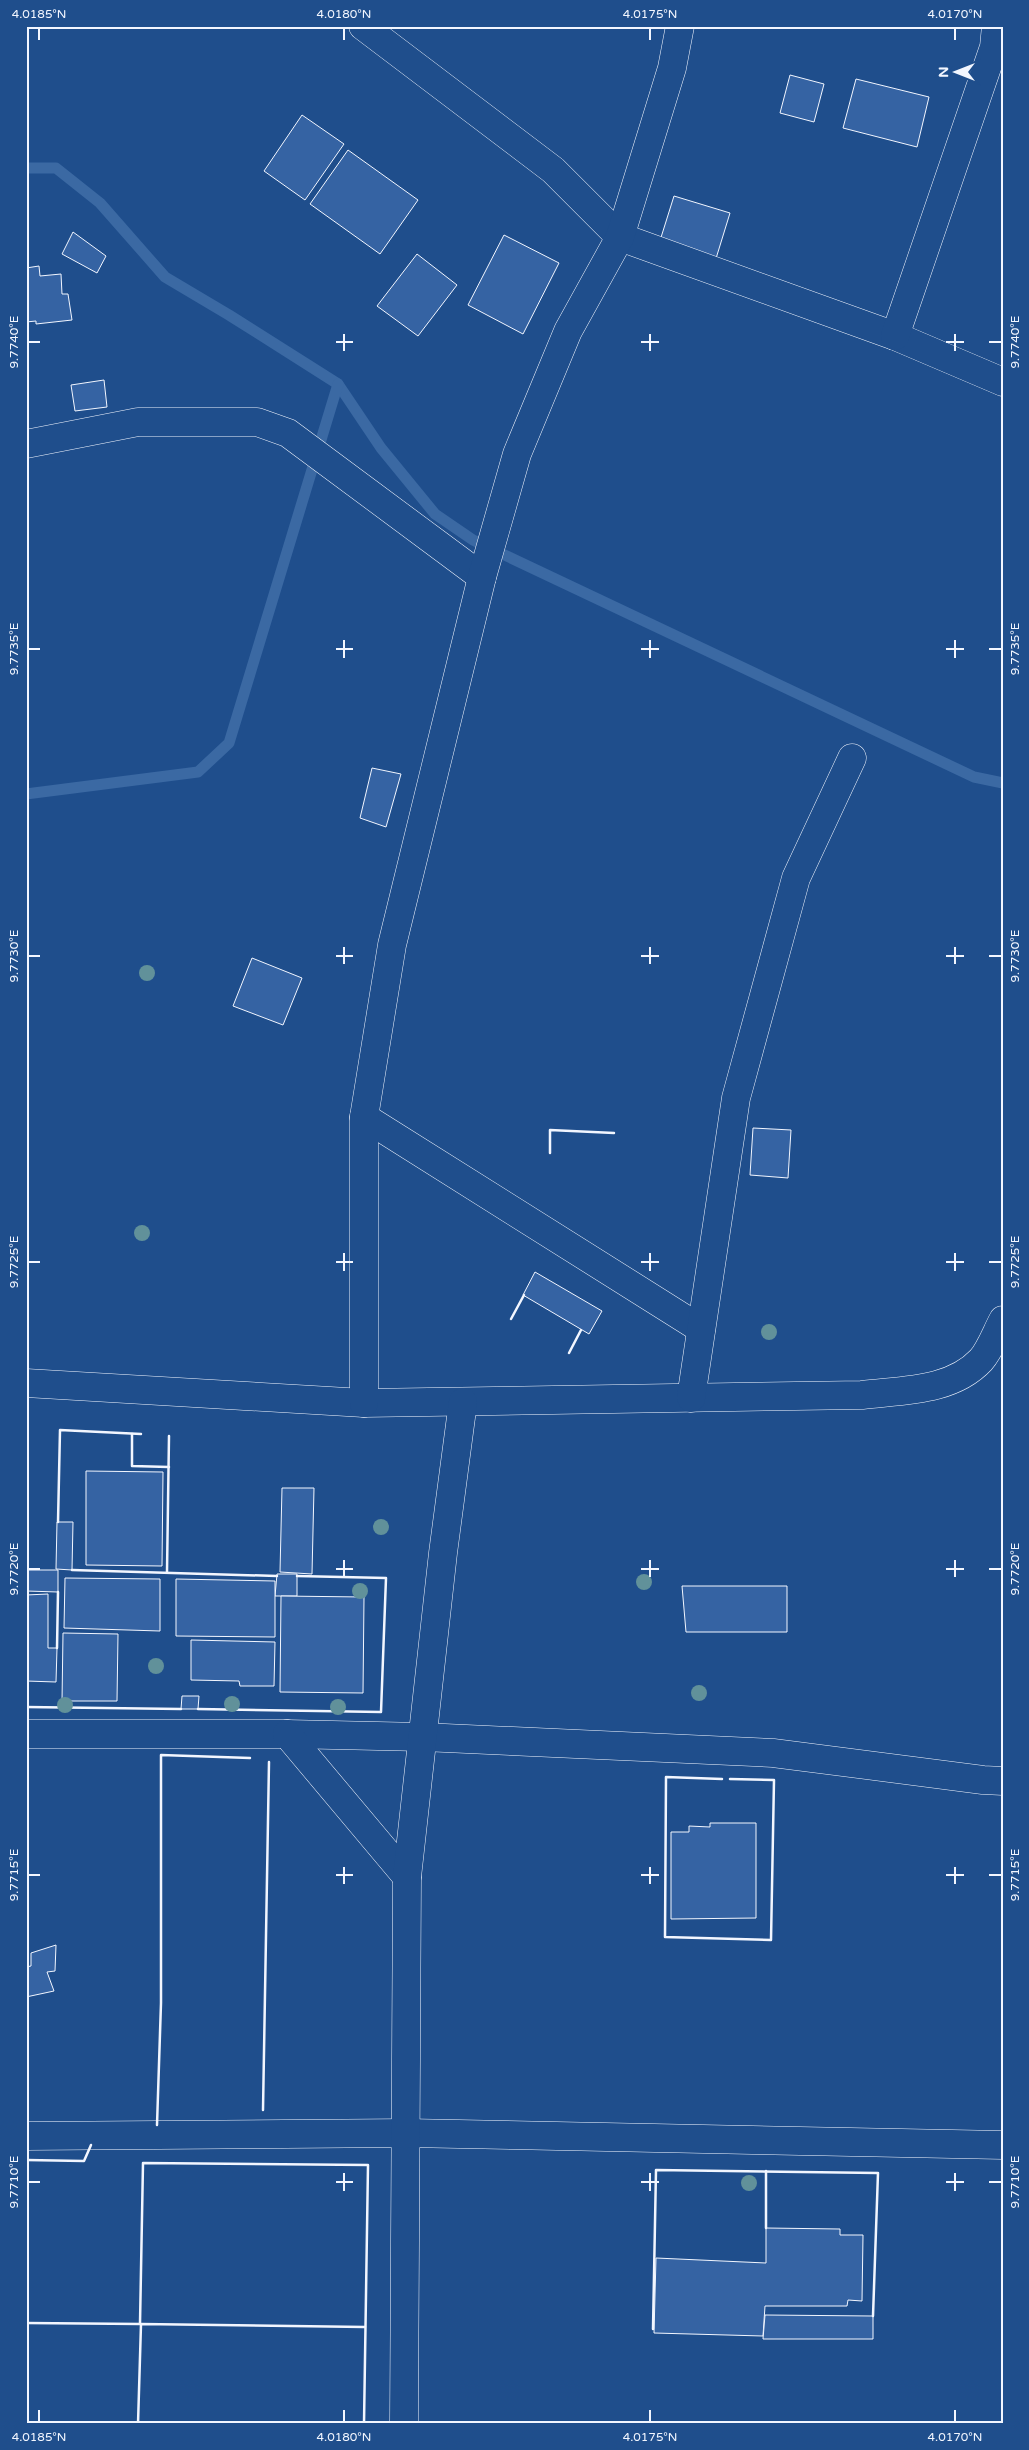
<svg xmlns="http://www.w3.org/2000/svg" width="1029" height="2450" font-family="'Varela Round',sans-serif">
  <rect width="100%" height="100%" fill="#1f4e8c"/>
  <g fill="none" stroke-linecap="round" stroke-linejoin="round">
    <!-- stream -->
    <g stroke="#3b69a3" stroke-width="11">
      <path d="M26,168H56L100,203L165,277L229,315L338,384L381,448L435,514L473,540L974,777L1003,783"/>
      <path d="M26,794L198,772L229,743L338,384"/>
    </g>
  </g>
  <!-- building -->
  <g fill="#3563a3" stroke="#f2f6ff">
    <path d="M790,75L824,84L814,122L780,113Z"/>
    <path d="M856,79L929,97L917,147L843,128Z"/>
    <path d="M302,115L344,144L305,200L264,171Z"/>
    <path d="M348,150L418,200L380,254L310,204Z"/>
    <path d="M674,196L730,213L714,265L658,247Z"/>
    <path d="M73,232L106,256L97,273L62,254Z"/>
    <path d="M504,235L559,263L523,334L468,305Z"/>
    <path d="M417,254L457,285L418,336L377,306Z"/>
    <path d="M39,266L40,276L61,274L62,294H68L72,320L36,324V321L26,322V268Z"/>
    <path d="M104,380L107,407L75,411L71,385Z"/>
    <path d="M372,768L401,774L386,827L360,818Z"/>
    <path d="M252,958L302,978L283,1025L233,1006Z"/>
    <path d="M753,1128L791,1130L788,1178L750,1175Z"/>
    <path d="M535,1272L602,1311L589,1334L523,1295Z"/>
    <path d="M86,1471L163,1472L162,1566L86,1565Z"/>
    <path d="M282,1488H314L312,1574L280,1572Z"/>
    <path d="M57,1522H73L72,1570L56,1569Z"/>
    <path d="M26,1570H58V1592L26,1591Z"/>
    <path d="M277,1574H297V1596H275Z"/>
    <path d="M65,1578L160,1579V1631L64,1628Z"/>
    <path d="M176,1579L275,1581V1637L176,1636Z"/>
    <path d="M682,1586H787V1632H686Z"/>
    <path d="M48,1594V1648H57L56,1682L26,1681V1595Z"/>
    <path d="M281,1596L364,1597L363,1693L280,1692Z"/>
    <path d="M63,1633L118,1634L117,1701H62Z"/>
    <path d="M191,1640L275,1642L274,1686H240L239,1681L191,1680Z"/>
    <path d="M182,1696H199L198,1709H181Z"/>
    <path d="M710,1823H756V1918L671,1919V1832H689V1826L710,1827Z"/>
    <path d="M56,1945L55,1971L47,1972L54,1991L26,1997V1967L31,1966V1953Z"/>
    <path d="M766,2228L840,2229V2235H863L862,2301L848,2300L847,2306H765L763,2336L654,2333L656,2258L766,2263Z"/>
    <path d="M765,2315L873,2316V2339H763Z"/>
  </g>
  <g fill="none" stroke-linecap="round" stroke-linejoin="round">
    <defs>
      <g id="minor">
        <path d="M363,26L553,170L620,237L895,336L1003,382"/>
        <path d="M895,336L994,47L996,26"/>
        <path d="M26,444L138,422H257L288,433L482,577"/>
        <path d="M364,1117L701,1329"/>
        <path d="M26,1383L364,1403L862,1395C902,1390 951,1392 981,1360C990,1350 996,1333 1003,1320"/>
        <path d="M691,1398L736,1098L796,878L852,758"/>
        <path d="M364,1403V1117L392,945L482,577L517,454L568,331L620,237L672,68L680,26"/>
        <path d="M26,1734H287L423,1737L773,1753L983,1780L1003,1781"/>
        <path d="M287,1734L407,1877"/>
        <path d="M26,2136L407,2133L1003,2145"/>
        <path d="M404,2424L407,1877L443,1553L463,1402"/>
      </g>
    </defs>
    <!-- minor casing -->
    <use href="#minor" stroke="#f2f6ff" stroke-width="29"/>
    <!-- minor -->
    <use href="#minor" stroke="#1f4e8c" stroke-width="28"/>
    <!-- wall -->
    <g stroke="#f2f6ff" stroke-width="2.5">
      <path d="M550,1153V1130L614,1133"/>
      <path d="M511,1319L524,1295"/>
      <path d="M569,1353L581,1330"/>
      <path d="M132,1434V1466L169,1467"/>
      <path d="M58,1522L60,1430L141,1434"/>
      <path d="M72,1570L277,1576"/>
      <path d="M167,1572L169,1436"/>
      <path d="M57,1648L58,1592"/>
      <path d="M26,1707L181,1709"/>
      <path d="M198,1709L381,1712L386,1578L297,1576"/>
      <path d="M722,1779L666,1777L665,1937L771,1940L774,1780L730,1779"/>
      <path d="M263,2110L269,1762"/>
      <path d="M157,2125L161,2003V1755L250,1758"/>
      <path d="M26,2160L84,2161L91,2145"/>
      <path d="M766,2171V2228"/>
      <path d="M26,2323L140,2324L143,2163L368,2165L364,2424"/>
      <path d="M653,2329L656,2170L878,2173L873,2316"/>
      <path d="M138,2424L141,2324L365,2327"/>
    </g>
  </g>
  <!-- trees -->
  <g fill="#61919a">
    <circle cx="147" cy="973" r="8"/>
    <circle cx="142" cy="1233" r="8"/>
    <circle cx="769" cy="1332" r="8"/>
    <circle cx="381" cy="1527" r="8"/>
    <circle cx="644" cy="1582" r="8"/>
    <circle cx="360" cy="1591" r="8"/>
    <circle cx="156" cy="1666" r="8"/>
    <circle cx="699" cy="1693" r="8"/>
    <circle cx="232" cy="1704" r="8"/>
    <circle cx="65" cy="1705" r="8"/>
    <circle cx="338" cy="1707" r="8"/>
    <circle cx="749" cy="2183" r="8"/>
  </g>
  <!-- ticks -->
  <path fill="none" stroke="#f2f6ff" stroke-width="2" d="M39,28V40M344,28V40M650,28V40M955,28V40M344,334V351M650,334V351M955,334V351M28,342H40M336,342H353M641,342H659M946,342H964M989,342H1002M344,640V658M650,640V658M955,640V658M28,649H40M336,649H353M641,649H659M946,649H964M989,649H1002M344,947V964M650,947V964M955,947V964M28,956H40M336,956H353M641,956H659M946,956H964M989,956H1002M344,1253V1271M650,1253V1271M955,1253V1271M28,1262H40M336,1262H353M641,1262H659M946,1262H964M989,1262H1002M344,1560V1577M650,1560V1577M955,1560V1577M28,1569H40M336,1569H353M641,1569H659M946,1569H964M989,1569H1002M344,1867V1884M650,1867V1884M955,1867V1884M28,1875H40M336,1875H353M641,1875H659M946,1875H964M989,1875H1002M344,2173V2191M650,2173V2191M955,2173V2191M28,2182H40M336,2182H353M641,2182H659M946,2182H964M989,2182H1002M39,2410V2422M344,2410V2422M650,2410V2422M955,2410V2422"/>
  <!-- border -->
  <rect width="1029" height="2450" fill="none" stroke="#1f4e8c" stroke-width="55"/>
  <!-- north arrow -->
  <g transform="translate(956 72) rotate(270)" stroke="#1f4e8c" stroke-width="4" paint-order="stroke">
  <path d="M0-4L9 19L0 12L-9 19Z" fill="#f2f6ff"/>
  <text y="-8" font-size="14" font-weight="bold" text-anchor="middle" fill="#f2f6ff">N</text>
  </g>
  <rect x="28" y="28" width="974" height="2394" fill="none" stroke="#f2f6ff" stroke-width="2"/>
  <g font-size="12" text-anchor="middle" fill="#f2f6ff">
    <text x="39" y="18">4.0185°N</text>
    <text x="344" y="18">4.0180°N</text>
    <text x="650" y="18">4.0175°N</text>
    <text x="955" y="18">4.0170°N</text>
    <text transform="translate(1015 342) rotate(-90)" y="4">9.7740°E</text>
    <text transform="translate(14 342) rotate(-90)" y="4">9.7740°E</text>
    <text transform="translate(1015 649) rotate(-90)" y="4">9.7735°E</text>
    <text transform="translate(14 649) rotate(-90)" y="4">9.7735°E</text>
    <text transform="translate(1015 956) rotate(-90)" y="4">9.7730°E</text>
    <text transform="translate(14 956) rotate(-90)" y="4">9.7730°E</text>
    <text transform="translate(1015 1262) rotate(-90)" y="4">9.7725°E</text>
    <text transform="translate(14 1262) rotate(-90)" y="4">9.7725°E</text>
    <text transform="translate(14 1569) rotate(-90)" y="4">9.7720°E</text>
    <text transform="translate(1015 1569) rotate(-90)" y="4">9.7720°E</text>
    <text transform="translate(14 1875) rotate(-90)" y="4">9.7715°E</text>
    <text transform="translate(1015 1875) rotate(-90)" y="4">9.7715°E</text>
    <text transform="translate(14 2182) rotate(-90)" y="4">9.7710°E</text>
    <text transform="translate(1015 2182) rotate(-90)" y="4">9.7710°E</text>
    <text x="39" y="2441">4.0185°N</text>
    <text x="344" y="2441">4.0180°N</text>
    <text x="650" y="2441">4.0175°N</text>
    <text x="955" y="2441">4.0170°N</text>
  </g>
</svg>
